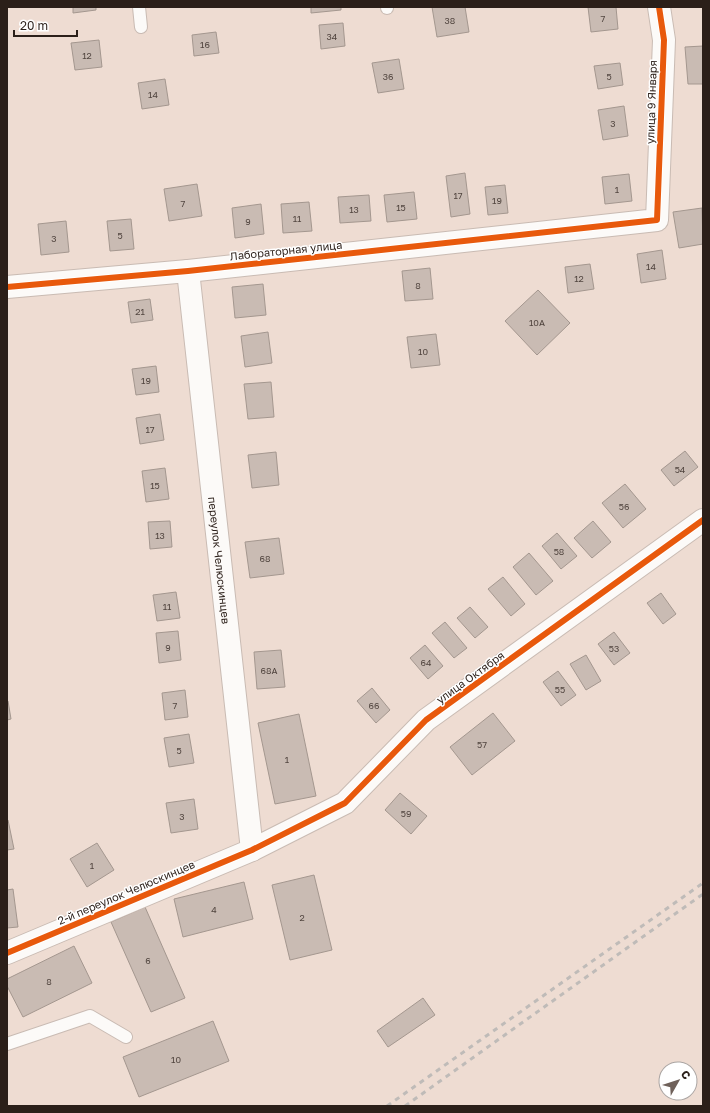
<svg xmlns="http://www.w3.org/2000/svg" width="710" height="1113" font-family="'Golos Text',sans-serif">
  <rect width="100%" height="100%" fill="#eedcd2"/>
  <!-- building -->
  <g fill="#c9bbb3" stroke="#a4978f">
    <path d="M73,7H96V10L73,13Z"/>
    <path d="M311,7H341V10L311,13Z"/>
    <path d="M432,7H465L469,32L437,37Z"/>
    <path d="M588,7H616L618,29L591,32Z"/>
    <path d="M343,23L345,46L321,49L319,25Z"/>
    <path d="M216,32L219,53L194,56L192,35Z"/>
    <path d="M99,40L102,67L75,70L71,43Z"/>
    <path d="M703,46V84H688L685,47Z"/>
    <path d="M399,59L404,89L378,93L372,63Z"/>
    <path d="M620,63L623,85L598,89L594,66Z"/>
    <path d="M165,79L169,105L142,109L138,83Z"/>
    <path d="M624,106L628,136L603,140L598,110Z"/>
    <path d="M465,173L470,214L451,217L446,176Z"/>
    <path d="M629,174L632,201L605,204L602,177Z"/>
    <path d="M197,184L202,216L169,221L164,189Z"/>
    <path d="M505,185L508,213L488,215L485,187Z"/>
    <path d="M414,192L417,219L387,222L384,195Z"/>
    <path d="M369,195L371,221L340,223L338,197Z"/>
    <path d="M309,202L312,231L283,233L281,204Z"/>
    <path d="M261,204L264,234L235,238L232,208Z"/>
    <path d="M702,208L703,244L679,248L673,212Z"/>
    <path d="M131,219L134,249L110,251L107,221Z"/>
    <path d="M66,221L69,252L41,255L38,224Z"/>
    <path d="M662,250L666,279L641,283L637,254Z"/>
    <path d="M590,264L594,289L568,293L565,267Z"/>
    <path d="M430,268L433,299L405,301L402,271Z"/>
    <path d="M263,284L266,315L235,318L232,287Z"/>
    <path d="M538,290L570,323L537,355L505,321Z"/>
    <path d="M150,299L153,320L131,323L128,302Z"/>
    <path d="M268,332L272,363L245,367L241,336Z"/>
    <path d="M436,334L440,365L411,368L407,337Z"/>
    <path d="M156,366L159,392L136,395L132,369Z"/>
    <path d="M271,382L274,417L248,419L244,384Z"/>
    <path d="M160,414L164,440L140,444L136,418Z"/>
    <path d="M685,451L698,467L674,486L661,470Z"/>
    <path d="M276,452L279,485L252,488L248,455Z"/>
    <path d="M165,468L169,499L146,502L142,471Z"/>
    <path d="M625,484L646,509L623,528L602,503Z"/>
    <path d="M170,521L172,547L150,549L148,522Z"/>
    <path d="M593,521L611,542L592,558L574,538Z"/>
    <path d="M557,533L577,556L561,569L542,546Z"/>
    <path d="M279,538L284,574L250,578L245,542Z"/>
    <path d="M529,553L553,581L536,595L513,567Z"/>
    <path d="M503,577L525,604L511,616L488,589Z"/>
    <path d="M176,592L180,618L157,621L153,595Z"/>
    <path d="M661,593L676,614L663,624L647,603Z"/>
    <path d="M470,607L488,627L475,638L457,618Z"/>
    <path d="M445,622L467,648L454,658L432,633Z"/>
    <path d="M178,631L181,660L159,663L156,633Z"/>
    <path d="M614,632L630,653L614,665L598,644Z"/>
    <path d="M425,645L443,666L428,679L410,658Z"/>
    <path d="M281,650L285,687L257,689L254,652Z"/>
    <path d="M586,655L601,681L586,690L570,664Z"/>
    <path d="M558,671L576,695L561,706L543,682Z"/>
    <path d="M372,688L390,710L376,723L357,701Z"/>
    <path d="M185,690L188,717L165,720L162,693Z"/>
    <path d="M7,701H8L11,719L7,720Z"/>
    <path d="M493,713L515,741L472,775L450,747Z"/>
    <path d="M299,714L316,796L275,804L258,723Z"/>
    <path d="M189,734L194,763L169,767L164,738Z"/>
    <path d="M400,793L427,816L411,834L385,810Z"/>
    <path d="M194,799L198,829L171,833L166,803Z"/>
    <path d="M7,820H8L14,849L7,850Z"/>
    <path d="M97,843L114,870L87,887L70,859Z"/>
    <path d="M314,875L332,950L290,960L272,885Z"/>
    <path d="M244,882L253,919L183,937L174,899Z"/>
    <path d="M13,889L18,927L7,928V890Z"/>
    <path d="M145,907L185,998L151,1012L111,922Z"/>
    <path d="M74,946L92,983L23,1017L7,986V979Z"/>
    <path d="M423,998L435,1015L388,1047L377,1031Z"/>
    <path d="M213,1021L229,1061L139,1097L123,1057Z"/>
  </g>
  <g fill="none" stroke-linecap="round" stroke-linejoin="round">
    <defs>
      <g id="lane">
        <path d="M139,7L141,27"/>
        <path d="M387,7V8"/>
        <path d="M7,1044L90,1016L126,1037"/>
      </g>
      <g id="street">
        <path id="s1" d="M188,271L252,850"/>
        <path d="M7,287L188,271L657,220L664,40L659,7"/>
        <path d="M7,953L252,850L345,803L426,720L703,520"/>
      </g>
    </defs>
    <!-- lane casing -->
    <use href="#lane" stroke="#c9bbb3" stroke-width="14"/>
    <!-- street casing -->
    <use href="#street" stroke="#c9bbb3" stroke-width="24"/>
    <!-- lane -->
    <use href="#lane" stroke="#fcfaf8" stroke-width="12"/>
    <!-- street -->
    <use href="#street" stroke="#fcfaf8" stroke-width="22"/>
    <!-- rail -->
    <g stroke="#bfbbb8" stroke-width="3" stroke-dasharray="5 5" stroke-linecap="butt">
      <path d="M387,1106L703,883"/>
      <path d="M405,1106L703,894"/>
    </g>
    <defs>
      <g id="cycleway">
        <path d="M7,287L188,271L657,220L664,40L659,7"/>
        <path d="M7,953L252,850L345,803L426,720L703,520"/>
      </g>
    </defs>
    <!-- cycleway casing -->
    <use href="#cycleway" stroke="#fff" stroke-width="8"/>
    <!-- cycleway -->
    <use href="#cycleway" stroke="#e8590c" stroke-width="6"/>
  </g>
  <g text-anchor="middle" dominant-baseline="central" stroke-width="3" stroke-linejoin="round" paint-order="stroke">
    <!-- number labels -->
    <g font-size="9" fill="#524640">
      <text x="603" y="18">7</text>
      <text x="450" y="20">38</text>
      <text x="332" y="36">34</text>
      <text x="205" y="44">16</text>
      <text x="87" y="55">12</text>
      <text x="388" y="76">36</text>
      <text x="609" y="76">5</text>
      <text x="153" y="94">14</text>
      <text x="613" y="123">3</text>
      <text x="617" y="189">1</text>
      <text x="458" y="195">17</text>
      <text x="497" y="200">19</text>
      <text x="183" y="203">7</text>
      <text x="401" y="207">15</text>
      <text x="354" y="209">13</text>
      <text x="297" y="218">11</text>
      <text x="248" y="221">9</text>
      <text x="120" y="235">5</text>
      <text x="54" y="238">3</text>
      <text x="651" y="266">14</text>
      <text x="579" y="278">12</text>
      <text x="418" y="285">8</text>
      <text x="140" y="311">21</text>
      <text x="537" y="322">10А</text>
      <text x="423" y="351">10</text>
      <text x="146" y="380">19</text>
      <text x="150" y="429">17</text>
      <text x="680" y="469">54</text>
      <text x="155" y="485">15</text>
      <text x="624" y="506">56</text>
      <text x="160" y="535">13</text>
      <text x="559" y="551">58</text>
      <text x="265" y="558">68</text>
      <text x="167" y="606">11</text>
      <text x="168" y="647">9</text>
      <text x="614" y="648">53</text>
      <text x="426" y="662">64</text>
      <text x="269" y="670">68А</text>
      <text x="560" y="689">55</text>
      <text x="175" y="705">7</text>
      <text x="374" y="705">66</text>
      <text x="482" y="744">57</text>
      <text x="179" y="750">5</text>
      <text x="287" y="759">1</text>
      <text x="406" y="813">59</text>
      <text x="182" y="816">3</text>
      <text x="92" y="865">1</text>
      <text x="214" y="909">4</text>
      <text x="302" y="917">2</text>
      <text x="148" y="960">6</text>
      <text x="49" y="981">8</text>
      <text x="176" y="1059">10</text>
    </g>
    <!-- street labels -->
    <g font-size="11" fill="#2b1f19" stroke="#fff">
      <text transform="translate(651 102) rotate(-88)">улица 9 Января</text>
      <text transform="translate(286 250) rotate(-6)">Лабораторная улица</text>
      <text stroke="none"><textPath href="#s1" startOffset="291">переулок Челюскинцев</textPath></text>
      <text transform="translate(470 677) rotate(-36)">улица Октября</text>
      <text transform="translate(126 892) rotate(-23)">2-й переулок Челюскинцев</text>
    </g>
  </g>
  <!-- border -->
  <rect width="710" height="1113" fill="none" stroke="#2b1f19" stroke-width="16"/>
  <!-- north arrow -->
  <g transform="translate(678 1081) rotate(51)"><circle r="19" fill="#ffffff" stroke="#aaa5a3"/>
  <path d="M0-3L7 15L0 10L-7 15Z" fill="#6f615a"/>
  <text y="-6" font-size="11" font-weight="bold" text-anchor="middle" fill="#2b1f19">С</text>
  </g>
  <!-- scale -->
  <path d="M14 30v6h63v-6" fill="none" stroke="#2b1f19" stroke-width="2"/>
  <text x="20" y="30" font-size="12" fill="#2b1f19" stroke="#ffffff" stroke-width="3" paint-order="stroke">20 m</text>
</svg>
